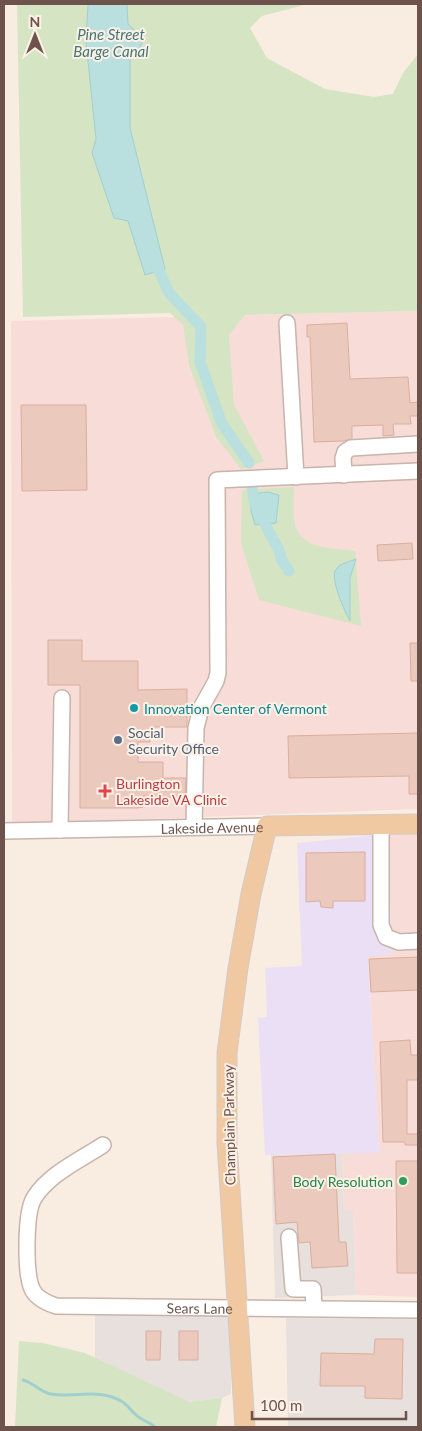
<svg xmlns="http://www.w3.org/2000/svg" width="422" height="1431" font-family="Lato,sans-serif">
  <rect width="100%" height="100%" fill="#f9ede2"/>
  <!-- commercial -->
  <g fill="#f8dcd7">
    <path d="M418,311V809L12,824L11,321Z"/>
    <path d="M418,833V1297L356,1295L353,1210H344L342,1153H379L368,955L392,954L387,834Z"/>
  </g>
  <!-- industrial -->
  <g fill="#e8e0dc">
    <path d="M342,1153L344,1210H353L356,1295L275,1298L271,1155Z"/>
    <path d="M95,1313L230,1315L231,1394L222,1398L190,1402L95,1359Z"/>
    <path d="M286,1318L418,1319V1427H288Z"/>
  </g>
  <!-- education -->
  <path fill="#eadff5" d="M387,834L392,954L368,956L379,1153L265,1155L258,1018L267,1017L265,968L302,966L297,843Z"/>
  <!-- green -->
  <g fill="#d5e4c3">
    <path d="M17,4H88L86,42L96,139L92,153L128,221L165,269L130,128V59L137,53L138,33L128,24L127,4H308L262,16L250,28L267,58L325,89L374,97L393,94L403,73L418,54V311L245,315L229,335L234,405L264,461L241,469L216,437L189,365L183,325L170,313L23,317Z"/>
    <path d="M294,487C294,498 293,509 294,519C297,550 332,548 355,551L361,626L259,600L241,543L242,490Z"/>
    <path d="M19,1341L43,1343L85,1353L190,1402L222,1398L216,1427H15Z"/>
  </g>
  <!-- water -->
  <g fill="#b9dfdf" stroke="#a1cfd0">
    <path d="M88,4H127L128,24L138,33L142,43L137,53L130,59V128L165,269L145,275L128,221L114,218L92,153L96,139L86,42Z"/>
    <path d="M268,492L279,495L276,523L255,525L251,511V497H257L259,493Z"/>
    <path d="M356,559L350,578V621C345,612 331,581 335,571C339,563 349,562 356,559Z"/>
  </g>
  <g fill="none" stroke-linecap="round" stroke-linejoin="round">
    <!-- stream -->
    <path stroke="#a1cfd0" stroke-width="3" d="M23,1380C34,1383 40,1392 51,1394C75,1398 99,1388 121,1401C127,1404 130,1410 135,1414C141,1420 149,1422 155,1427"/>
    <!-- canal -->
    <g stroke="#b9dfdf" stroke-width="11">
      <path d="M153,258L169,293L201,327L200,362L222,424L249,463"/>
      <path d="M252,487L254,501L270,534L280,552L281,559L289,571"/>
    </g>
  </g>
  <!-- building -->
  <g fill="#ebc9bd" stroke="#dbae9f">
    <path d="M347,323L350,379L408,377L410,403L418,402V416H410L411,424H393L394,435L383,436V425L352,426V439L344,441L314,442L310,337H307V325Z"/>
    <path d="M21,405H86L87,490L22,491Z"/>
    <path d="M412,543L413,559L378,561L377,545Z"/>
    <path d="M48,640H82V661H138V690L187,689V727H150V742H138V762H163V778H186L185,798L143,796V807L138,808H80V685H48Z"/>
    <path d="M410,643H418V681H411Z"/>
    <path d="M418,733V794H409V776L289,778L288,736Z"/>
    <path d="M365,852V901H333V908L321,907L320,901L306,902V853Z"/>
    <path d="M418,957V990L371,992L369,959Z"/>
    <path d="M410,1040L411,1055H418V1080H407V1134H418V1145H405V1142H383L380,1042Z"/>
    <path d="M335,1154L339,1242H346L348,1266L312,1268L310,1242L299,1243L297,1222L276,1224L273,1157Z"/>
    <path d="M396,1161H418V1273H397Z"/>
    <path d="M146,1331H161L160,1360H146Z"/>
    <rect x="179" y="1331" width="19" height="29"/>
    <path d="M375,1339H403L402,1399L365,1398V1386H320L321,1353L374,1354Z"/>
  </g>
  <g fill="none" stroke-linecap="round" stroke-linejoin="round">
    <defs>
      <g id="minor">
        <path d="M287,323L296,477"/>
        <path d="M344,475L343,458L345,452L351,448L418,444"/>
        <path d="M381,824V925L386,937L399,942L418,941"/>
        <path d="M194,827L196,728L201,708L216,681L218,673L217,480L418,471"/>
        <path d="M60,830L62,698"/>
        <path id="s1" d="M4,831L267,826"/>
        <path id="s2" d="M103,1145C80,1160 49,1174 34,1198C25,1213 25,1273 32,1289C36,1298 47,1303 56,1306L418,1310"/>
        <path d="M289,1237L293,1289H313L314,1308"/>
      </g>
      <path id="major" d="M245,1427L227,1143V1053L238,968L251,894L267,826L418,824"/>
    </defs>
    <!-- minor casing -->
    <use href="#minor" stroke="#c7b4ab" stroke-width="18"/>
    <!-- major casing -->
    <use href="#major" stroke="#d3cbc9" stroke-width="21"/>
    <!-- minor -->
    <use href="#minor" stroke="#fff" stroke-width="15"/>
    <!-- major -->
    <use href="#major" stroke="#f0c8a2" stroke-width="19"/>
  </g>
  <!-- markers -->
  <circle fill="#0f9aa8" stroke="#fcf1e7" stroke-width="2" cx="134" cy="708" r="5"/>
  <circle fill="#5c6f8a" stroke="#fcf1e7" stroke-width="2" cx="118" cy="740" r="5"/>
  <path fill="#e0444e" stroke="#fcf1e7" stroke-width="2" d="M102.5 783.5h5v5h5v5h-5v5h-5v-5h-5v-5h5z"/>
  <circle fill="#2e9e5b" stroke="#fcf1e7" stroke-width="2" cx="403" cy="1181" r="5"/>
  <g text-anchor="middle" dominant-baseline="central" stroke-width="4" stroke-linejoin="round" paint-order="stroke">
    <!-- culture labels -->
    <g font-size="14" fill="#0d838f" stroke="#fcf1e7" text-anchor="start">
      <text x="144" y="708">Innovation Center of Vermont</text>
    </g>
    <!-- service labels -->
    <g font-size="14" fill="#4e5e75" stroke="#fcf1e7" text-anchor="start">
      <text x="128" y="732">Social<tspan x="128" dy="16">Security Office</tspan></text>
    </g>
    <!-- health labels -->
    <g font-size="14" fill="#be3a42" stroke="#fcf1e7" text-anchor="start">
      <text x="116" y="783">Burlington<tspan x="116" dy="16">Lakeside VA Clinic</tspan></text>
    </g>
    <!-- street labels -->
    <g font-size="14" fill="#6d534c" stroke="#fcf1e7">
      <text stroke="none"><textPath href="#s1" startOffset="208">Lakeside Avenue</textPath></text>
      <text transform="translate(229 1125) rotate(-91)">Champlain Parkway</text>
      <text stroke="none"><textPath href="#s2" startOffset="354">Sears Lane</textPath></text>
    </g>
    <!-- leisure labels -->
    <g font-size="14" fill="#27864d" stroke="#fcf1e7" text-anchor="end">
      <text x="393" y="1181">Body Resolution</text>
    </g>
    <!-- water labels -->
    <g font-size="15" font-style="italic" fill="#467677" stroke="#fcf1e7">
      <text x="111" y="34">Pine Street<tspan x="111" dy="17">Barge Canal</tspan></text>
    </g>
  </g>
  <!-- border -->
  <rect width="422" height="1431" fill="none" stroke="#6d534c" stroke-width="10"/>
  <!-- north arrow -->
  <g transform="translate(35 35)" stroke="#fcf1e7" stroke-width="4" paint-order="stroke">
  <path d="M0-4L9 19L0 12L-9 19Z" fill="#6d534c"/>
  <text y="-8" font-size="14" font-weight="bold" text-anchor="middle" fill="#6d534c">N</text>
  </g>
  <!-- scale -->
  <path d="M252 1411v8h154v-8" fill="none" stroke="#6d534c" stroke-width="2.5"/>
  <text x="260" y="1411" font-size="15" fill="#6d534c" stroke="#fcf1e7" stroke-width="4" paint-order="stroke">100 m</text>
</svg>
